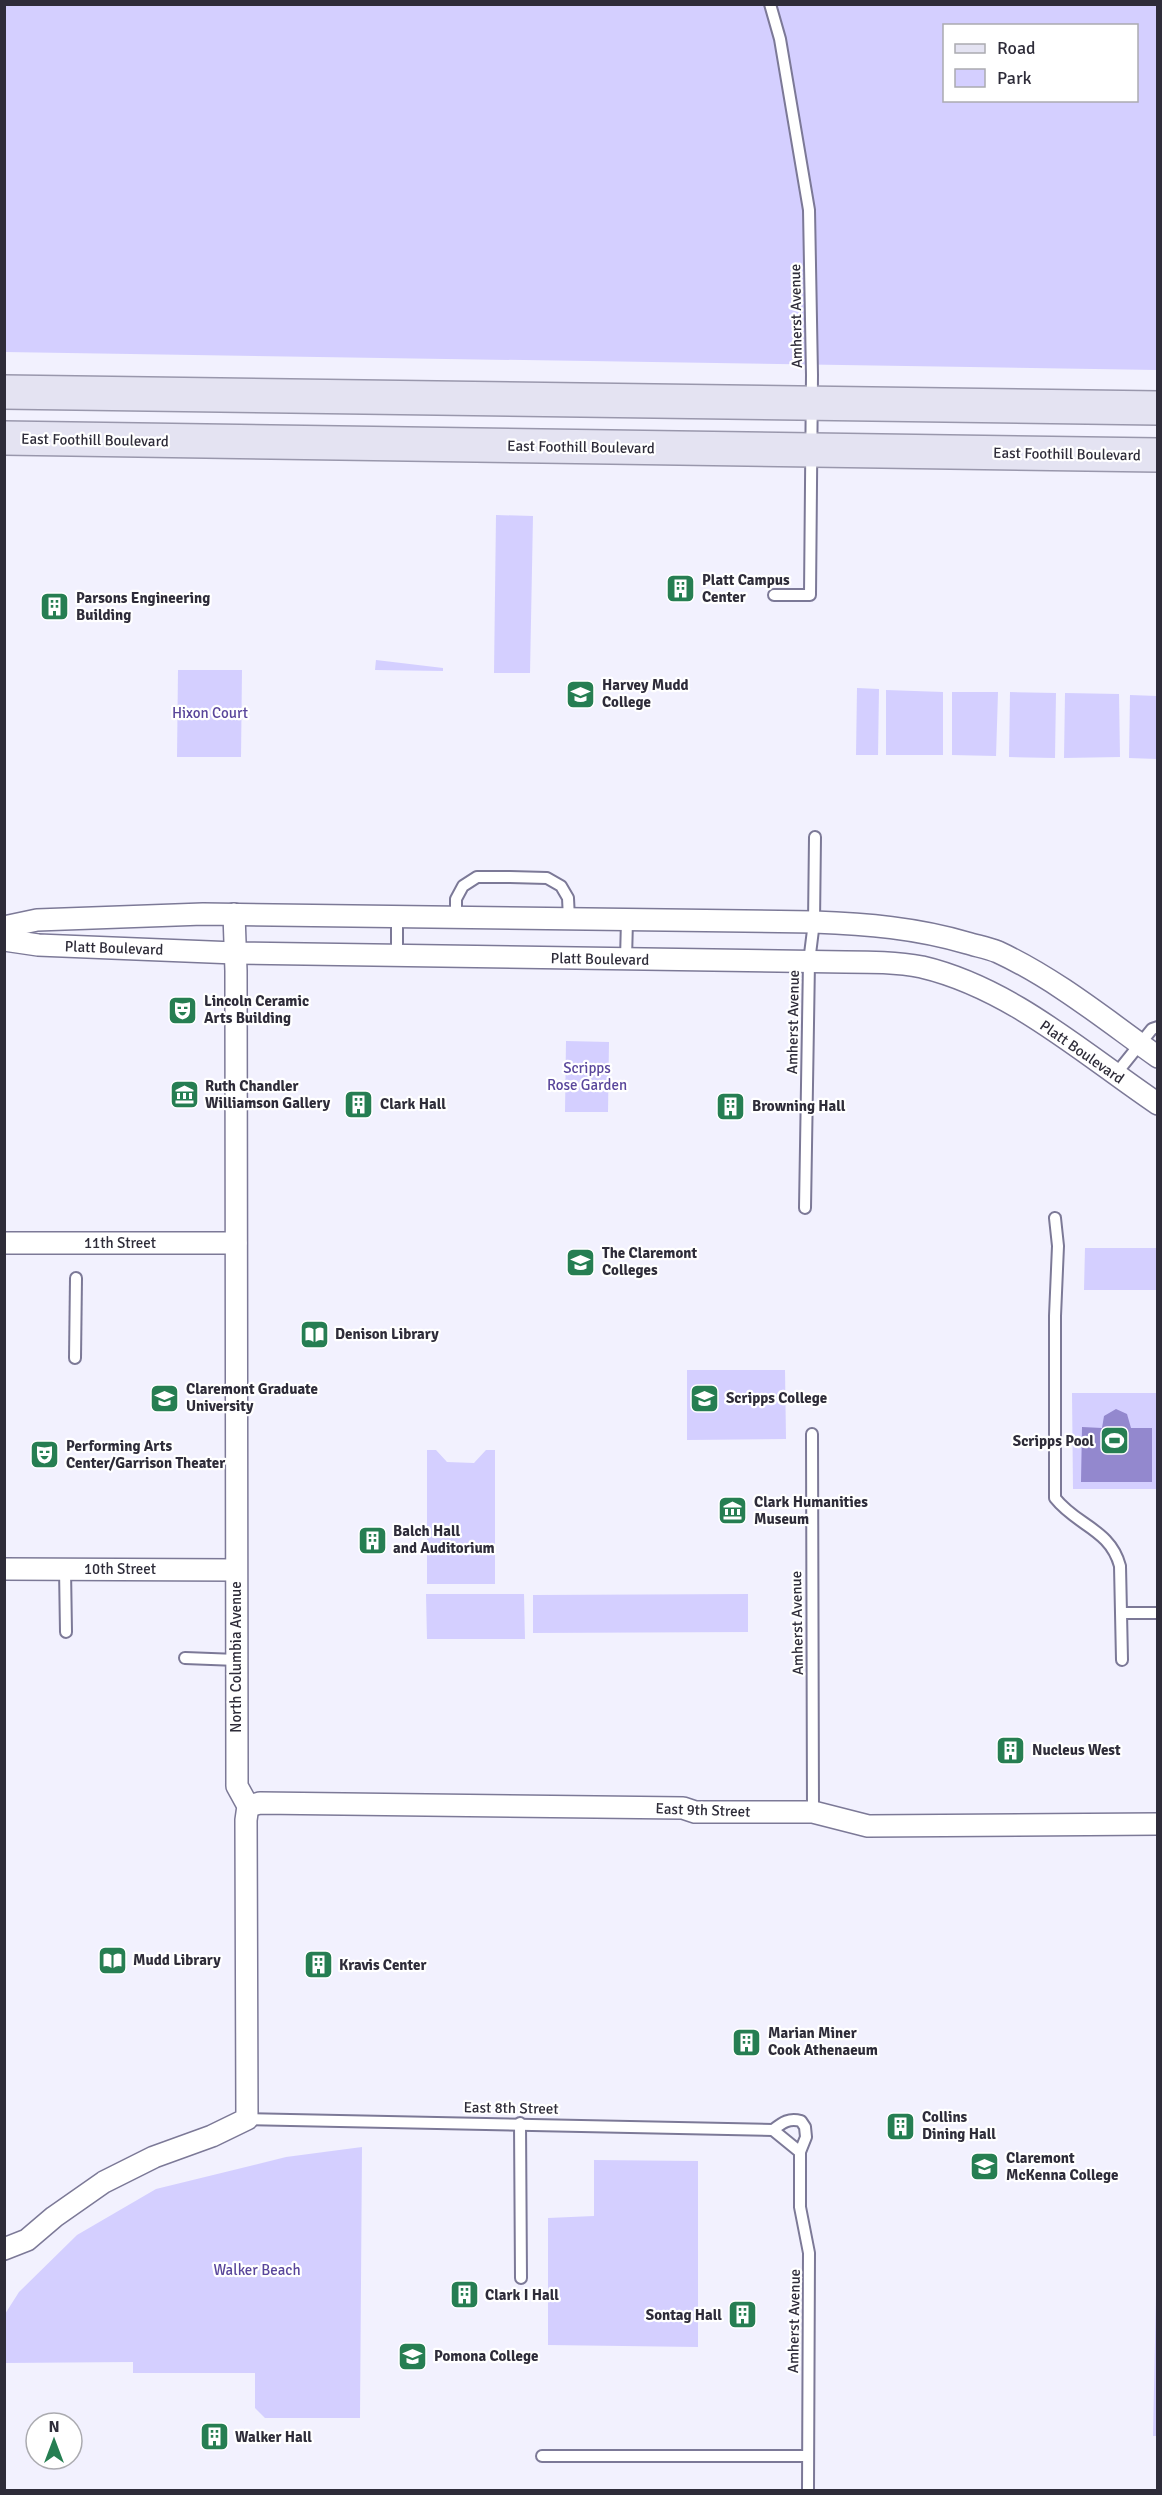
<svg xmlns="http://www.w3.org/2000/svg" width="1162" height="2495" font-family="Signika,sans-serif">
  <rect width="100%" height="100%" fill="#f2f1fe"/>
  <!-- green -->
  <g fill="#d4cfff" fill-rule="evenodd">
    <path d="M5,5H1157V370L5,352ZM944,26H1136V100H944Z"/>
    <path d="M496,515L533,516L530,673H494Z"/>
    <path d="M376,660L443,668V671L375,670Z"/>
    <path d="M178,670H242L241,757H177Z"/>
    <path d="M857,688L879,689L878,755H856Z"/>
    <path d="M886,690L943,692V755H886Z"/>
    <path d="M952,692H998L996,756L952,755Z"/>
    <path d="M1010,692L1056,693L1055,758L1009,757Z"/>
    <path d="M1065,693L1119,694L1120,757L1064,758Z"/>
    <path d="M1130,695L1157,696V759L1129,758Z"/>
    <path d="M566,1041L609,1042L608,1112H565Z"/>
    <path d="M1085,1248H1157L1156,1290H1084Z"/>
    <path d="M687,1370H785L786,1439L687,1440Z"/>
    <path d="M1072,1393H1157V1489H1073Z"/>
    <path d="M427,1450H436L447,1462L474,1463L486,1450H495V1584H427Z"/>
    <path d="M426,1594H524L525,1639H427Z"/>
    <path d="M748,1594V1632L533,1633V1595Z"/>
    <path d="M362,2147L360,2418H265L255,2408V2373H133V2362L5,2363V2314L19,2292L77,2235L156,2189L286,2157Z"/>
    <path d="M594,2160L698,2161V2347L548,2345V2218L594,2216Z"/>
    <path d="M1157,2248L1158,2436H1153Z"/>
  </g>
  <!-- water -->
  <path fill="#9388ce" d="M1116,1409L1127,1414L1131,1428H1152V1482H1081L1082,1427L1102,1428L1104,1416Z"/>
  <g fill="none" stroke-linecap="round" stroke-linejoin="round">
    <defs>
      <g id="service">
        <path d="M770,4L780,39L809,210L812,375L810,595H774"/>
        <path d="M397,917V955"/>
        <path d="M456,918V899L463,886L477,877H510L547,878L561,886L568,898L569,919"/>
        <path d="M626,959L627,920"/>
        <path d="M1115,1075L1152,1029L1158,1027"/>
        <path d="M805,1208L809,962L814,922L815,837"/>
        <path d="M1055,1218L1058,1246L1055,1316V1498C1077,1526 1110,1529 1120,1566L1122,1660"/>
        <path d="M75,1358L76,1278"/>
        <path d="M812,1434L813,1812"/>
        <path d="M65,1569L66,1632"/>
        <path d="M1122,1613H1158"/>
        <path d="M185,1658L237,1660"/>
        <path d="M247,2119L773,2130"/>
        <path d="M520,2123L521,2278"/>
        <path d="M773,2130C783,2122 789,2118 801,2121L805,2127L806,2137L800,2152V2207L809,2253L808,2490"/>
        <path d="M773,2130L800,2152"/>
        <path d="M542,2456H808"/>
      </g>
      <g id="minor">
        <path d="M4,927L37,920L203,914L814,922C867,924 916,928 967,943C977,946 988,948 998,952C1056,979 1106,1020 1158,1057"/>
        <path d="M4,940L38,945L235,953L845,962C870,962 897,962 922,967C1011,988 1084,1054 1158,1104"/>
        <path d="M4,1243H236"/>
        <path d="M4,1569L236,1570"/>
        <path d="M248,1806L260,1803L683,1808L695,1812H813L868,1826L1158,1824"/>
        <path d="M4,2249L27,2240L54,2217L104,2182L154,2157L212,2136L247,2119L246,1820L248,1806L237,1786L236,971L234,914"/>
      </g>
      <g id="primary">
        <path d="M4,392L1158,408"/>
        <path d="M4,438L1158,455"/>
      </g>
    </defs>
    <!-- service casing -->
    <use href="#service" stroke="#7c7997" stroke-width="14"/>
    <!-- minor casing -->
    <use href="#minor" stroke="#7c7997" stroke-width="24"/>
    <!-- primary casing -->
    <use href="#primary" stroke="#9997ac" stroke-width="36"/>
    <!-- service -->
    <use href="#service" stroke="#fff" stroke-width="10"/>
    <!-- minor -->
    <use href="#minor" stroke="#fff" stroke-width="21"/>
    <!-- primary -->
    <use href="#primary" stroke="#e4e3f2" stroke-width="33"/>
  </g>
  <!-- icons -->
  <defs>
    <symbol id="building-square" viewBox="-11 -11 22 22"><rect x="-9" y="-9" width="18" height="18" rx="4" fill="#267e52" stroke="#fff"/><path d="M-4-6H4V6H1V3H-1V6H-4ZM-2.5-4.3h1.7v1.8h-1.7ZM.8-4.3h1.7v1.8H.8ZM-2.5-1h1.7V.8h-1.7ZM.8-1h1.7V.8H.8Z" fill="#fff"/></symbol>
    <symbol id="university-square" viewBox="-11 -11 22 22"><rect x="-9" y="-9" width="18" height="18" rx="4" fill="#267e52" stroke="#fff"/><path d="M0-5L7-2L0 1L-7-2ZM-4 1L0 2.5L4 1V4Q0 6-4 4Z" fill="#fff"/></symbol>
    <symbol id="theatre-square" viewBox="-11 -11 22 22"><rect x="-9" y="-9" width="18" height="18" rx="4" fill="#267e52" stroke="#fff"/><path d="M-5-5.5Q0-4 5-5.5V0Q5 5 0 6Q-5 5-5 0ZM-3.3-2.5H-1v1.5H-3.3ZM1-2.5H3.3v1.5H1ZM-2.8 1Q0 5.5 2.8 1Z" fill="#fff"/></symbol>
    <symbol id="museum-square" viewBox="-11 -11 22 22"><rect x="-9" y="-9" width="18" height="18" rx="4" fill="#267e52" stroke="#fff"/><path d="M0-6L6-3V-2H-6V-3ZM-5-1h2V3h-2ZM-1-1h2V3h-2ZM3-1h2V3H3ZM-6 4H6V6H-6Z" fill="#fff"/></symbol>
    <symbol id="library-square" viewBox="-11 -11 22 22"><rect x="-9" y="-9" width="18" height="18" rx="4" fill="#267e52" stroke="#fff"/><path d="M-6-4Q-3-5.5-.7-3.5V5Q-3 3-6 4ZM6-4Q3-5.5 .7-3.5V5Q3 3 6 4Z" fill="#fff"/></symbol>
    <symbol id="stadium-square" viewBox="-11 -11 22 22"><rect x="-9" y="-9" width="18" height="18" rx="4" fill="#267e52" stroke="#fff"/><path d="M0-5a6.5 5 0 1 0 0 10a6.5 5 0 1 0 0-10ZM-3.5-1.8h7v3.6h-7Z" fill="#fff"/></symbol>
  </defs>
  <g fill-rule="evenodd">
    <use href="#building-square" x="664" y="572" width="33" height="33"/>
    <use href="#building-square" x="38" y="590" width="33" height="33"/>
    <use href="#university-square" x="564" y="678" width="33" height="33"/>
    <use href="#theatre-square" x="166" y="994" width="33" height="33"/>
    <use href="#museum-square" x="168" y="1078" width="33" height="33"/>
    <use href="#building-square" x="342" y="1088" width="33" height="33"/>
    <use href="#building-square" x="714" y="1090" width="33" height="33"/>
    <use href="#university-square" x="564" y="1246" width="33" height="33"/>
    <use href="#library-square" x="298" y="1318" width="33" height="33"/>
    <use href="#university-square" x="148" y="1382" width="33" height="33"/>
    <use href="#university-square" x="688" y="1382" width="33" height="33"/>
    <use href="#stadium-square" x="1098" y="1424" width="33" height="33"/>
    <use href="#theatre-square" x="28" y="1438" width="33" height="33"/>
    <use href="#museum-square" x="716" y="1494" width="33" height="33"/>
    <use href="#building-square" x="356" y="1524" width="33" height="33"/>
    <use href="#building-square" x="994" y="1734" width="33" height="33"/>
    <use href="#library-square" x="96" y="1944" width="33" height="33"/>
    <use href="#building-square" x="302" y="1948" width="33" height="33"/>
    <use href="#building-square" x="730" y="2026" width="33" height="33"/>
    <use href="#building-square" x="884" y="2110" width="33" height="33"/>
    <use href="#university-square" x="968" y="2150" width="33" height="33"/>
    <use href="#building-square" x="448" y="2278" width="33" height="33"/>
    <use href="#building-square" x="726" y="2298" width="33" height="33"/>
    <use href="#university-square" x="396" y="2340" width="33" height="33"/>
    <use href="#building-square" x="198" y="2420" width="33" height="33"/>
  </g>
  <g text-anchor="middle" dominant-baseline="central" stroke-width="4.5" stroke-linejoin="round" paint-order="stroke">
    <!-- street labels -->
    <g font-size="15" fill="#2e2c39" stroke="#fff">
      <text transform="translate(796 316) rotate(-91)">Amherst Avenue</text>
      <text transform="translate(95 440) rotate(1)">East Foothill Boulevard</text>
      <text transform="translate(581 447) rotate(1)">East Foothill Boulevard</text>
      <text transform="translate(1067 454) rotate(1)">East Foothill Boulevard</text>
      <text transform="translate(114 948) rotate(2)">Platt Boulevard</text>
      <text transform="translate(600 959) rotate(1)">Platt Boulevard</text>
      <text transform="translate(793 1022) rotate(-89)">Amherst Avenue</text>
      <text transform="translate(1082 1052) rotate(35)">Platt Boulevard</text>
      <text x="120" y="1243">11th Street</text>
      <text x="120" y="1569">10th Street</text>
      <text transform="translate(797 1623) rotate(-91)">Amherst Avenue</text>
      <text transform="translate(236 1657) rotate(-90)">North Columbia Avenue</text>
      <text transform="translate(703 1810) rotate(2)">East 9th Street</text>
      <text transform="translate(511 2108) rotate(1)">East 8th Street</text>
      <text transform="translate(794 2321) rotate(-89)">Amherst Avenue</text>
    </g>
    <!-- poi labels -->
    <g font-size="15" font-weight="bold" fill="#2e2c39" stroke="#fff" text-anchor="start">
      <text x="702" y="580">Platt Campus<tspan x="702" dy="17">Center</tspan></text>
      <text x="76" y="598">Parsons Engineering<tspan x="76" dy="17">Building</tspan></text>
      <text x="602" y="685">Harvey Mudd<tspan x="602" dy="17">College</tspan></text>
      <text x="204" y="1001">Lincoln Ceramic<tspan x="204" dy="17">Arts Building</tspan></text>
      <text x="205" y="1086">Ruth Chandler<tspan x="205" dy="17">Williamson Gallery</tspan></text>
      <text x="380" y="1104">Clark Hall</text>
      <text x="752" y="1106">Browning Hall</text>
      <text x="602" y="1253">The Claremont<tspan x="602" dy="17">Colleges</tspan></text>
      <text x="335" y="1334">Denison Library</text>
      <text x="186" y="1389">Claremont Graduate<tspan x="186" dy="17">University</tspan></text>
      <text x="726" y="1398">Scripps College</text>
      <text x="1094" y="1441" text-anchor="end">Scripps Pool</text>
      <text x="66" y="1446">Performing Arts<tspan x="66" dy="17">Center/Garrison Theater</tspan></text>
      <text x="754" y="1502">Clark Humanities<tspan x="754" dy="17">Museum</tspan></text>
      <text x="393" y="1531">Balch Hall<tspan x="393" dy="17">and Auditorium</tspan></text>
      <text x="1032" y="1750">Nucleus West</text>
      <text x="133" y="1960">Mudd Library</text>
      <text x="339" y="1965">Kravis Center</text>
      <text x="768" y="2033">Marian Miner<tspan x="768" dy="17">Cook Athenaeum</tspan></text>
      <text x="922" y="2117">Collins<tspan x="922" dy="17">Dining Hall</tspan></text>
      <text x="1006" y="2158">Claremont<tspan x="1006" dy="17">McKenna College</tspan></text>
      <text x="485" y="2295">Clark I Hall</text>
      <text x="722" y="2315" text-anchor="end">Sontag Hall</text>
      <text x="434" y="2356">Pomona College</text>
      <text x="235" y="2437">Walker Hall</text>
    </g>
    <!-- park labels -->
    <g font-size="15" fill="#59469b" stroke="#fff">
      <text x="210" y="713">Hixon Court</text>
      <text x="587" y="1068">Scripps<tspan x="587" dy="17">Rose Garden</tspan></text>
      <text x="257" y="2270">Walker Beach</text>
    </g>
  </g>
  <!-- border -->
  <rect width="1162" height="2495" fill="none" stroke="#2e2c39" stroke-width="12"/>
  <!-- legend -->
  <rect x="943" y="24" width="195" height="78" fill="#ffffff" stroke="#ababb0" stroke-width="1.5"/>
  <rect x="955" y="44" width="30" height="9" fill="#e4e3f2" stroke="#ababb0" stroke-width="1.5"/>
  <text x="997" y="54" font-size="18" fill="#2e2c39">Road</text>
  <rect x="955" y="69" width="30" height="18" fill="#d4cfff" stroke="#ababb0" stroke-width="1.5"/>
  <text x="997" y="84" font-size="18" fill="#2e2c39">Park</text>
  <!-- north arrow -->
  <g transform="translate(54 2441)"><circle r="28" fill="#ffffff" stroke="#ababb0" stroke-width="1.5"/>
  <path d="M0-4.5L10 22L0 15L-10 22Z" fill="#267e52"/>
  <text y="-9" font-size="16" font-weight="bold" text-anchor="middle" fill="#2e2c39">N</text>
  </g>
</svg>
